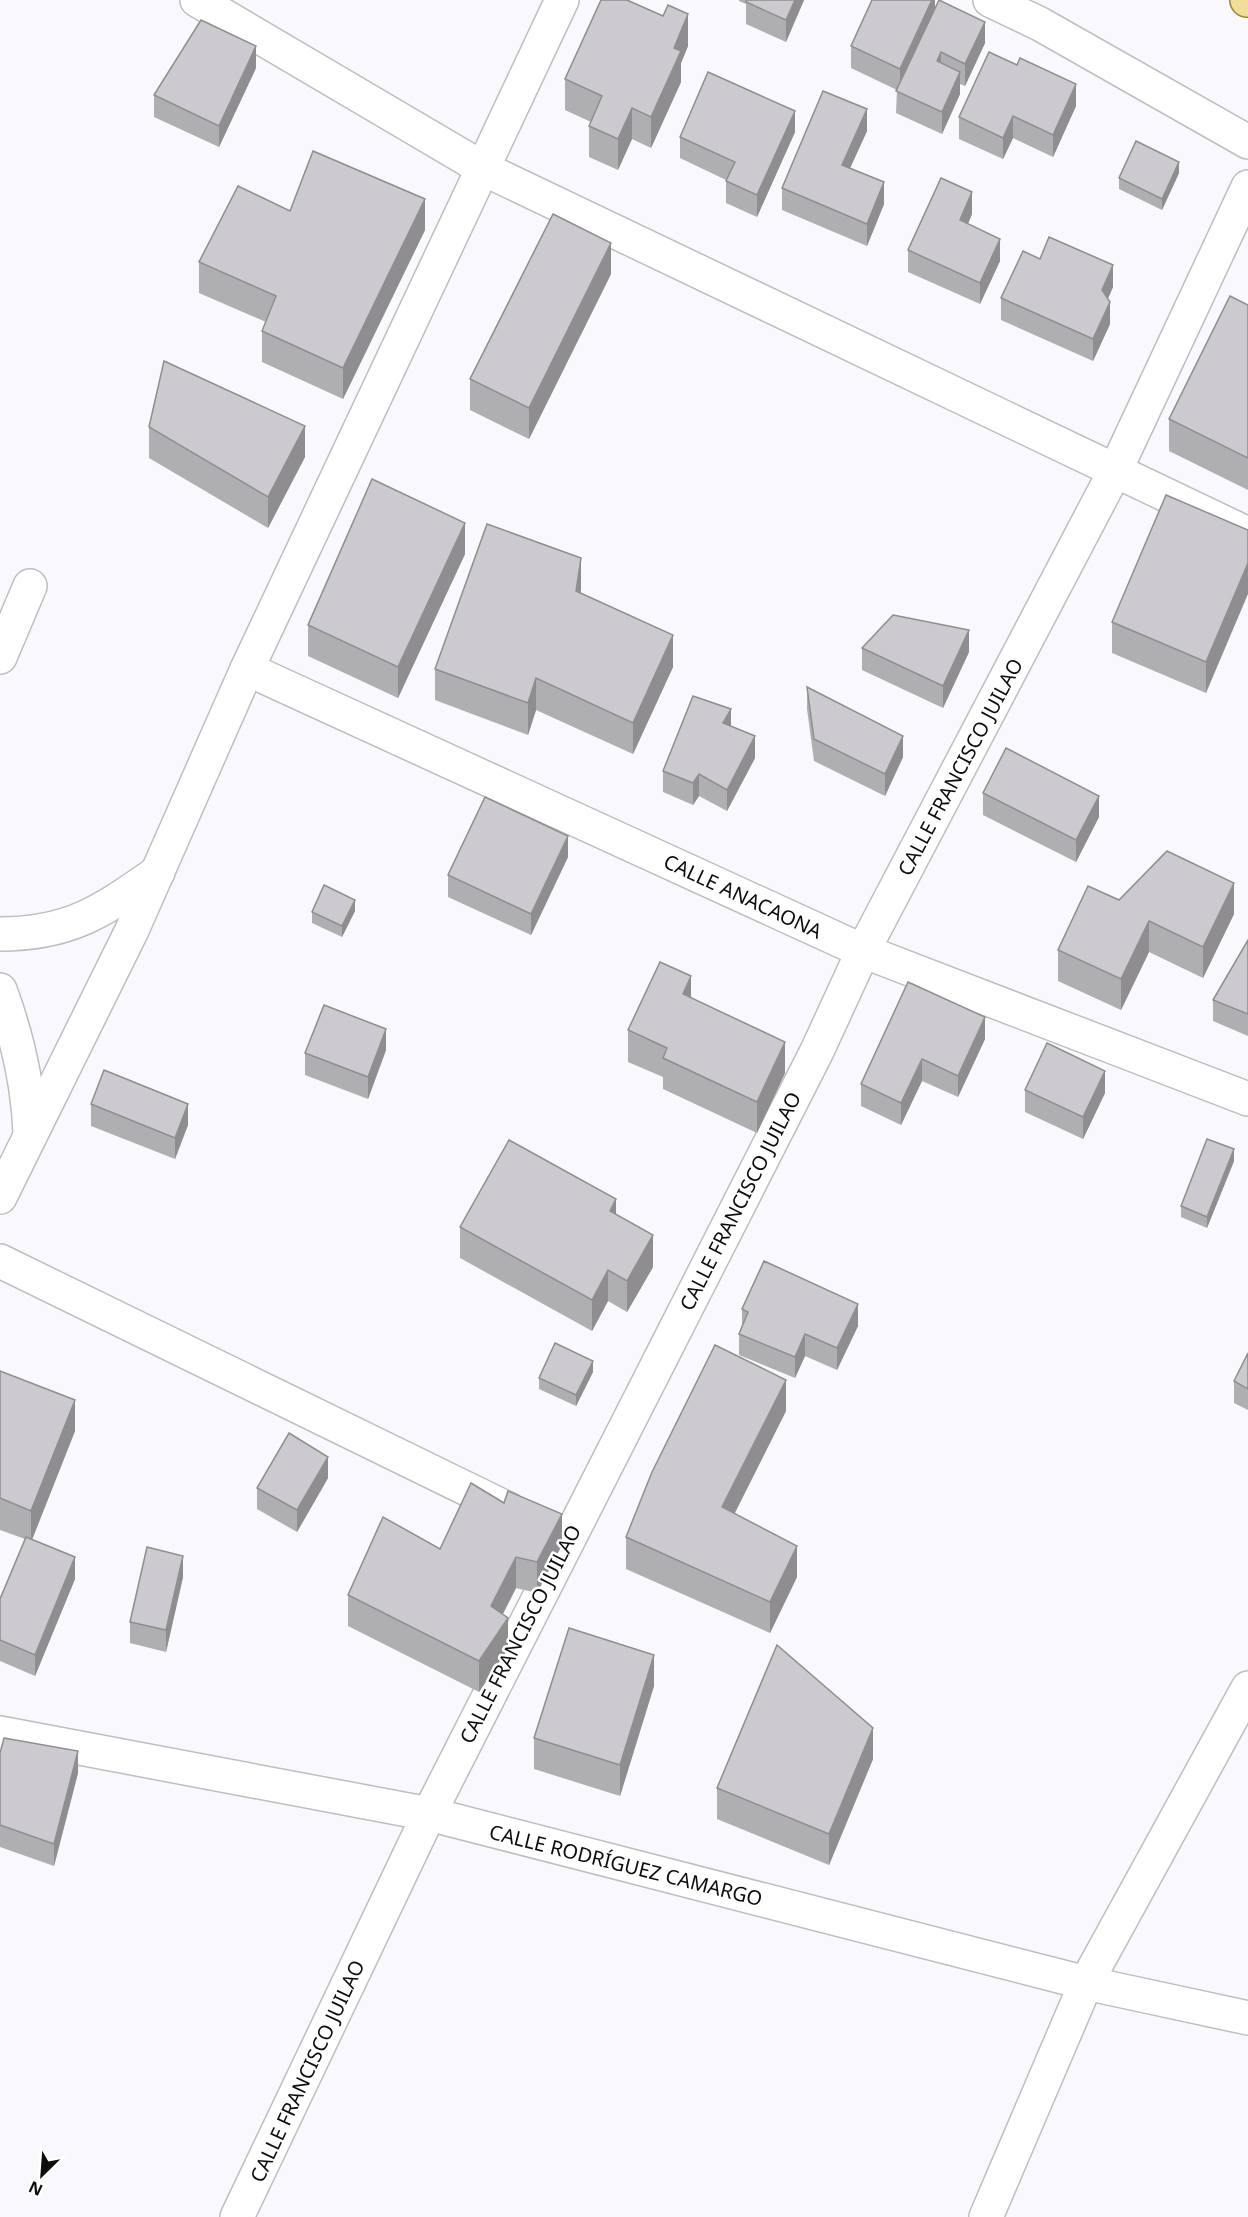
<svg xmlns="http://www.w3.org/2000/svg" width="1248" height="2217" font-family="'Noto Sans',sans-serif">
  <rect width="100%" height="100%" fill="#f9f8fc"/>
  <g fill="none" stroke-linecap="round" stroke-linejoin="round">
    <defs>
      <g id="street">
        <path d="M197,0L484,169L1248,534"/>
        <path d="M990,0L1040,24L1248,142"/>
        <path d="M0,657L30,586"/>
        <path d="M247,669L863,951L1248,1099"/>
        <path d="M0,934C71,934 102,911 158,872"/>
        <path d="M0,990C17,1036 28,1083 30,1132"/>
        <path d="M0,1197L132,930L247,669L562,0"/>
        <path d="M0,1261L508,1509"/>
        <path d="M0,1733L429,1814L1086,1983L1248,2018"/>
        <path d="M986,2217L1086,1983L1248,1688"/>
      </g>
      <path id="secondary" d="M237,2217L429,1814L817,1051L863,951L1116,469L1248,187"/>
      <path id="primary" d="M1247,0H1248"/>
    </defs>
    <!-- street casing -->
    <use href="#street" stroke="#bfbdc1" stroke-width="36"/>
    <!-- secondary casing -->
    <use href="#secondary" stroke="#bfbdc1" stroke-width="36"/>
    <!-- primary casing -->
    <use href="#primary" stroke="#9c863c" stroke-width="36"/>
    <!-- street -->
    <use href="#street" stroke="#fff" stroke-width="33"/>
    <!-- secondary -->
    <use href="#secondary" stroke="#fff" stroke-width="33"/>
    <!-- primary -->
    <use href="#primary" stroke="#f2dd99" stroke-width="33"/>
  </g>
  <!-- wall -->
  <g fill="#afaeb1">
    <path d="M739,0H804L786,42L746,24V4L739,1Z"/>
    <path d="M935,0V8L985,43L965,86L960,84V94L942,134L896,113L897,90L851,68V46Z"/>
    <path d="M688,46L681,63V82L651,148L632,139L618,170L589,157V126L591,122L565,110V79Z"/>
    <path d="M256,68L219,147L154,117V95Z"/>
    <path d="M1076,106L1053,157L1013,138L1003,159L959,139V117Z"/>
    <path d="M867,131L850,168L884,204L867,246L782,210V188Z"/>
    <path d="M795,132L757,217L726,203V180L680,158V137Z"/>
    <path d="M1179,173L1162,210L1119,189V178Z"/>
    <path d="M290,211L425,230L343,399L262,362V331L266,322L199,293V262Z"/>
    <path d="M972,214L968,224L1000,261L980,304L908,272V250Z"/>
    <path d="M1040,259L1113,287L1108,299L1110,324L1093,361L1001,320V298Z"/>
    <path d="M611,274L529,439L470,410V379Z"/>
    <path d="M1248,305V490L1169,451V419Z"/>
    <path d="M149,427L305,457L268,528L149,458Z"/>
    <path d="M1248,530L1206,693L1112,653V622Z"/>
    <path d="M465,554L398,698L308,656V625Z"/>
    <path d="M581,589V593L673,667L633,754L536,710L528,735L435,700V669Z"/>
    <path d="M862,648L969,652L943,708L862,670Z"/>
    <path d="M807,687L903,757L885,796L814,761L807,709Z"/>
    <path d="M731,726L755,758L727,811L699,796L693,805L663,792V771Z"/>
    <path d="M983,793L1099,817L1076,862L983,815Z"/>
    <path d="M568,857L531,935L448,897V875Z"/>
    <path d="M1119,900L1234,914L1203,978L1149,952L1121,1010L1058,981V950Z"/>
    <path d="M355,911L342,937L312,923V912Z"/>
    <path d="M1248,940V1036L1213,1021V1000Z"/>
    <path d="M908,982L985,1039L958,1097L922,1081L901,1125L861,1106V1084Z"/>
    <path d="M691,998L785,1073L757,1133L663,1089V1077L628,1062V1030Z"/>
    <path d="M386,1050L368,1099L305,1075V1053Z"/>
    <path d="M1025,1090L1105,1093L1083,1139L1025,1112Z"/>
    <path d="M91,1104L188,1125L175,1159L91,1126Z"/>
    <path d="M1234,1161L1207,1228L1181,1217V1206Z"/>
    <path d="M616,1215L653,1267L627,1312L608,1301L592,1331L460,1258V1227Z"/>
    <path d="M742,1309L858,1326L837,1370L805,1356L795,1378L739,1355V1334L742,1326Z"/>
    <path d="M1248,1353V1410L1234,1403V1381Z"/>
    <path d="M0,1371L75,1431L32,1540L75,1579L35,1676L0,1661V1599L25,1539L0,1530Z"/>
    <path d="M593,1372L576,1406L539,1389V1378Z"/>
    <path d="M786,1411L735,1513L797,1577L770,1633L626,1569V1537Z"/>
    <path d="M328,1478L297,1532L257,1509V1488Z"/>
    <path d="M562,1545L537,1593L516,1588L503,1614L508,1649L479,1692L348,1626V1595L440,1549Z"/>
    <path d="M183,1577L166,1652L130,1643V1622Z"/>
    <path d="M654,1686L620,1796L534,1769V1738Z"/>
    <path d="M0,1753L78,1773L54,1866L0,1847Z"/>
    <path d="M873,1759L829,1865L717,1819V1788Z"/>
  </g>
  <!-- shaded-wall -->
  <g fill="#8f8d90">
    <path d="M795,0H804L786,42V20Z"/>
    <path d="M932,0H935V14L900,91V69Z"/>
    <path d="M688,14V46L681,63V82L651,148V117L674,48Z"/>
    <path d="M985,22V43L965,86V64Z"/>
    <path d="M256,46V68L219,147V126Z"/>
    <path d="M941,52V74L937,61Z"/>
    <path d="M960,72V94L942,134V112Z"/>
    <path d="M1076,84V106L1053,157V135Z"/>
    <path d="M632,108V139L618,170V139Z"/>
    <path d="M867,109V131L842,186V165Z"/>
    <path d="M795,111V132L757,217V195Z"/>
    <path d="M1013,116V138L1003,159V138Z"/>
    <path d="M1179,162V173L1162,210V199Z"/>
    <path d="M884,182V204L867,246V224Z"/>
    <path d="M972,192V214L960,242V220Z"/>
    <path d="M425,199V230L343,399V368Z"/>
    <path d="M1000,239V261L980,304V283Z"/>
    <path d="M611,243V274L529,439V408Z"/>
    <path d="M1113,265V287L1102,311V290Z"/>
    <path d="M1110,302V324L1093,361V339Z"/>
    <path d="M305,426V457L268,528V497Z"/>
    <path d="M465,523V554L398,698V667Z"/>
    <path d="M581,558V589L576,622V591Z"/>
    <path d="M1248,563V594L1206,693V662Z"/>
    <path d="M969,630V652L943,708V686Z"/>
    <path d="M673,635V667L633,754V723Z"/>
    <path d="M536,678V710L528,735V703Z"/>
    <path d="M731,709V731L723,723Z"/>
    <path d="M755,736V758L727,811V790Z"/>
    <path d="M903,736V757L885,796V774Z"/>
    <path d="M699,774V796L693,805V783Z"/>
    <path d="M1099,796V817L1076,862V840Z"/>
    <path d="M568,836V857L531,935V914Z"/>
    <path d="M1234,883V914L1203,978V947Z"/>
    <path d="M355,900V911L342,937V926Z"/>
    <path d="M1149,921V952L1121,1010V979Z"/>
    <path d="M691,976V1007L683,994Z"/>
    <path d="M985,1017V1039L958,1097V1076Z"/>
    <path d="M386,1029V1050L368,1099V1077Z"/>
    <path d="M785,1042V1073L757,1133V1102Z"/>
    <path d="M922,1059V1081L901,1125V1103Z"/>
    <path d="M1105,1071V1093L1083,1139V1117Z"/>
    <path d="M188,1104V1125L175,1159V1138Z"/>
    <path d="M1234,1149V1161L1207,1228V1217Z"/>
    <path d="M616,1199V1230L610,1211Z"/>
    <path d="M653,1235V1267L627,1312V1281Z"/>
    <path d="M608,1270V1301L592,1331V1300Z"/>
    <path d="M858,1304V1326L837,1370V1348Z"/>
    <path d="M805,1334V1356L795,1378V1357Z"/>
    <path d="M593,1361V1372L576,1406V1395Z"/>
    <path d="M786,1380V1411L722,1538V1507Z"/>
    <path d="M75,1400V1431L31,1542V1511Z"/>
    <path d="M328,1457V1478L297,1532V1510Z"/>
    <path d="M562,1514V1545L537,1593V1562Z"/>
    <path d="M797,1546V1577L770,1633V1602Z"/>
    <path d="M183,1556V1577L166,1652V1630Z"/>
    <path d="M75,1557V1579L35,1676V1655Z"/>
    <path d="M516,1557V1588L491,1637V1606Z"/>
    <path d="M508,1618V1649L479,1692V1661Z"/>
    <path d="M654,1655V1686L620,1796V1765Z"/>
    <path d="M873,1728V1759L829,1865V1834Z"/>
    <path d="M78,1751V1773L54,1866V1844Z"/>
  </g>
  <!-- building -->
  <g fill="#cccace" stroke="#8f8d90" stroke-width="1.5">
    <path d="M601,0H627L663,16L668,5L688,14L674,48L681,51L651,117L632,108L618,139L589,126L602,96L565,79Z"/>
    <path d="M747,0H795L786,20L746,2Z"/>
    <path d="M872,0H932L900,69L851,46Z"/>
    <path d="M939,0L985,22L965,64L941,52L937,61L960,72L942,112L896,91Z"/>
    <path d="M201,20L256,46L219,126L154,95Z"/>
    <path d="M989,52L1017,65L1020,58L1076,84L1053,135L1013,116L1003,138L959,117Z"/>
    <path d="M708,72L795,111L757,195L726,181L735,162L680,137Z"/>
    <path d="M823,91L867,109L842,165L884,182L867,224L782,188Z"/>
    <path d="M1136,141L1179,162L1162,199L1119,178Z"/>
    <path d="M313,151L425,199L343,368L262,331L276,296L199,262L238,186L290,211Z"/>
    <path d="M941,178L972,192L960,220L1000,239L980,283L908,250Z"/>
    <path d="M553,214L611,243L529,408L470,379Z"/>
    <path d="M1049,237L1113,265L1102,290L1110,302L1093,339L1001,298L1023,251L1040,259Z"/>
    <path d="M1230,296L1248,305V458L1169,419Z"/>
    <path d="M164,361L305,426L268,497L149,427Z"/>
    <path d="M372,479L465,523L398,667L308,625Z"/>
    <path d="M1166,495L1248,530V563L1206,662L1112,622Z"/>
    <path d="M487,524L581,558L576,591L673,635L633,723L536,678L528,703L435,669Z"/>
    <path d="M893,615L969,630L943,686L862,648Z"/>
    <path d="M807,687L903,736L885,774L814,739Z"/>
    <path d="M693,696L731,709L723,723L755,736L727,790L699,774L693,783L663,771Z"/>
    <path d="M1006,748L1099,796L1076,840L983,793Z"/>
    <path d="M485,797L568,836L531,914L448,875Z"/>
    <path d="M1167,851L1234,883L1203,947L1149,921L1121,979L1058,950L1088,886L1119,900Z"/>
    <path d="M324,885L355,900L342,926L312,912Z"/>
    <path d="M1248,940V1014L1213,1000Z"/>
    <path d="M660,962L691,976L683,994L785,1042L757,1102L663,1058L667,1048L628,1030Z"/>
    <path d="M908,982L985,1017L958,1076L922,1059L901,1103L861,1084Z"/>
    <path d="M324,1005L386,1029L368,1077L305,1053Z"/>
    <path d="M1047,1043L1105,1071L1083,1117L1025,1090Z"/>
    <path d="M104,1070L188,1104L175,1138L91,1104Z"/>
    <path d="M1207,1139L1234,1149L1207,1217L1181,1206Z"/>
    <path d="M509,1140L616,1199L610,1211L653,1235L627,1281L608,1270L592,1300L460,1227Z"/>
    <path d="M764,1261L858,1304L837,1348L805,1334L795,1357L739,1334L748,1312L742,1309Z"/>
    <path d="M555,1343L593,1361L576,1395L539,1378Z"/>
    <path d="M715,1345L786,1380L722,1507L797,1546L770,1602L626,1537L652,1472Z"/>
    <path d="M1248,1353V1389L1234,1381Z"/>
    <path d="M0,1371L75,1400L31,1511L0,1498Z"/>
    <path d="M289,1433L328,1457L297,1510L257,1488Z"/>
    <path d="M471,1483L504,1503L508,1491L562,1514L537,1562L516,1557L491,1606L508,1618L479,1661L348,1595L383,1517L440,1549Z"/>
    <path d="M26,1537L75,1557L35,1655L0,1640V1599Z"/>
    <path d="M147,1547L183,1556L166,1630L130,1622Z"/>
    <path d="M569,1628L654,1655L620,1765L534,1738Z"/>
    <path d="M777,1645L873,1728L829,1834L717,1788Z"/>
    <path d="M4,1738L78,1751L54,1844L0,1825V1753Z"/>
  </g>
  <g text-anchor="middle" dominant-baseline="central" stroke-width="5" stroke-linejoin="round" paint-order="stroke">
    <!-- street labels -->
    <g font-size="20" fill="#0d0c0d" stroke="#fff">
      <text transform="translate(960 767) rotate(-62)">CALLE FRANCISCO JUILAO</text>
      <text transform="translate(743 896) rotate(25)">CALLE ANACAONA</text>
      <text transform="translate(740 1201) rotate(-63)">CALLE FRANCISCO JUILAO</text>
      <text transform="translate(520 1634) rotate(-63)">CALLE FRANCISCO JUILAO</text>
      <text transform="translate(626 1865) rotate(14)">CALLE RODRÍGUEZ CAMARGO</text>
      <text transform="translate(307 2071) rotate(-65)">CALLE FRANCISCO JUILAO</text>
    </g>
  </g>
  <!-- north arrow -->
  <g transform="translate(42 2175) rotate(205)" stroke="#ffffff" stroke-width="4.5" paint-order="stroke">
  <path d="M0-4.5L10 22L0 15L-10 22Z" fill="#0d0c0d"/>
  <text y="-9" font-size="16" font-weight="bold" text-anchor="middle" fill="#0d0c0d">N</text>
  </g>
</svg>
